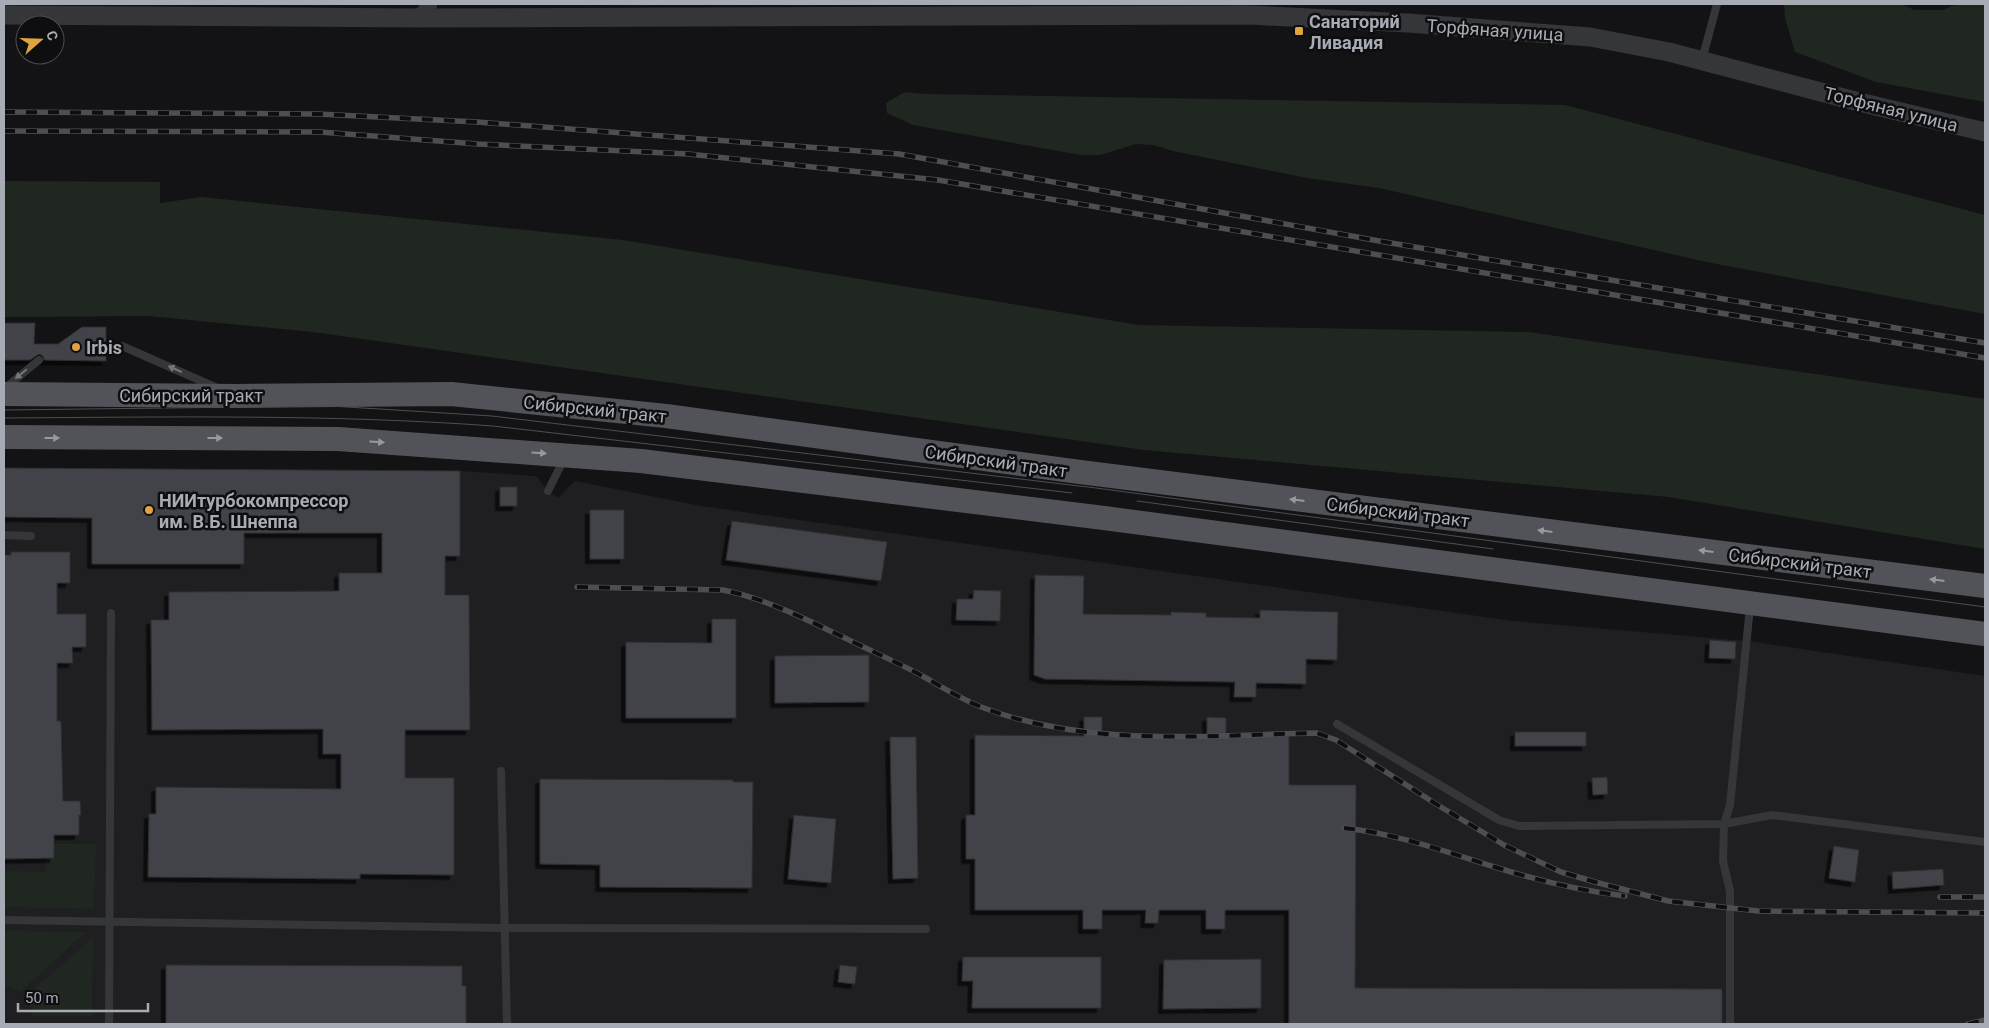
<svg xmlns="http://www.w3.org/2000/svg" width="1989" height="1028" font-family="Roboto,sans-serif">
  <defs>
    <filter id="shadow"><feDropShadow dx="-4.5" dy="4.5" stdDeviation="0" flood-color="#0009"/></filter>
  </defs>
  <rect width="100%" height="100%" fill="#131315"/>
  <!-- built -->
  <path fill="#1f1f22" d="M4,468L460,471L536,476L548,491L558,498L575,481L701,506L1513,621L1747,641L1985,676V1024H4Z"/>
  <!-- green -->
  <g fill="#202720">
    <path d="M1784,4H1902L1914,10H1942L1957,4H1985V102L1876,82L1795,52L1785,18Z"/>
    <path d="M905,92L924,94L1565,105L1985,215V314L1711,263L1379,188L1307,178L1173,151L1154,145L1136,144L1100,155H1081L913,125L887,113L886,103Z"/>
    <path d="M4,181L160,182V203L201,197L623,240L1139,325L1529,332L1985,399V549L1669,497L1144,450L313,332L149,316L4,317Z"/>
    <path d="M54,844H96L94,909L4,907V871L46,872V853Z"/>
    <path d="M4,931L86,932L20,992L4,985Z"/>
    <path d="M93,938L92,1016H33L30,1006L25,997Z"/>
  </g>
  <!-- building -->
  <g fill="#424348" stroke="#2d2e30" filter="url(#shadow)">
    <path d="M4,323H35L34,344H58L82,327H106V341L103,343L100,347L102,350L106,353V361L44,360L43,356L39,354L30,360H4Z"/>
    <path d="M4,468L460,471V556H445V595H469L470,730H405V778H454V875L360,874V879L148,877L149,814H156V787L341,789V754H323V729L152,730L151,620H169V592L339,591V573H382V533H244V564H92V518L4,517Z"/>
    <rect x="500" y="487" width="17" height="19"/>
    <rect x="590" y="510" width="34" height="49"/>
    <path d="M732,521L887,542L881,581L726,560Z"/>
    <path d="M11,552H70V583H57V614H86V647H72L73,663H57V721H61L63,801H80L81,815H79V835H54V858L4,859V555H11Z"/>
    <path d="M1035,575L1084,576L1083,614L1171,615V612L1206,613V617L1260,618V610L1338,612L1337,660L1306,659V684L1256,683V697H1234L1235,682L1045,679L1034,675Z"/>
    <path d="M974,590L1001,591L1000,621L956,620L957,599H973Z"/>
    <path d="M712,619H736V718H626V642L712,643Z"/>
    <path d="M1710,640L1736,642L1735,659L1709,658Z"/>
    <path d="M869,655V702L775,703V656Z"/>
    <path d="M1084,717H1102V736H1207V717L1226,718V736H1289V785H1356L1355,988L1722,989V1024H1289V910H1225V929H1206V910H1159L1158,923H1145L1146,910H1102V929H1083V910H975V859H966V815H975V735L1084,736Z"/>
    <rect x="1515" y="732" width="71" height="14"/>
    <path d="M890,737H916L918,878L893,879Z"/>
    <path d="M1607,777L1608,794L1593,795L1592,778Z"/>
    <path d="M540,779L733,780V782H753L752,888L600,887V865L540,864Z"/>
    <path d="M794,815L836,819L831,883L788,879Z"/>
    <path d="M1834,846L1859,850L1855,882L1829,878Z"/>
    <path d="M1943,869L1944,885L1893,889L1892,872Z"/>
    <path d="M963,957H1101V1008H972L973,981H962Z"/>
    <path d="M1261,959V1008L1163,1009L1164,960Z"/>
    <path d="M166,965L462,966V986H466V1024H166Z"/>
    <path d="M840,965L857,967L855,984L838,982Z"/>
  </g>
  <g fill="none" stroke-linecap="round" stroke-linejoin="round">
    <!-- service -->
    <g stroke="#353639" stroke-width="8">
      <path d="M1702,60L1717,4"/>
      <path d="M106,347L122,346L215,387"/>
      <path d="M4,389L39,360"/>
      <path d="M548,491L564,459"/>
      <path d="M4,535L31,536"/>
      <path d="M1337,724L1499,820L1519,826L1724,824L1772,815L1985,842"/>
      <path d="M501,771L507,1024"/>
      <path d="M4,920L505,928L926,929"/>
      <path d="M109,1024L111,613"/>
      <path d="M1730,1024V891L1723,861L1724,824L1730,805L1750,607"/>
    </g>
    <!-- minor -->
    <path stroke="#353639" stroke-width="15" d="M419,18L430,4"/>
    <!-- tertiary -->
    <path stroke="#353639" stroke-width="19" d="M4,15L419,18L1250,15L1408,23L1590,37L1669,52L1855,101L1985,132"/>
    <!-- primary -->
    <g stroke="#515358" stroke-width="24">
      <path d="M4,394L236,396L451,394L666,416L1080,472L1985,586"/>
      <path d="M4,437L338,439L641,461L1104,518L1985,634"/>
    </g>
    <!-- tram -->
    <g stroke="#4c4e52" stroke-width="1">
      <path d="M4,410L331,406L492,416L1096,488L1985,607"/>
      <path d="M4,418C166,417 330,414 493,426L1072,493"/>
      <path d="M1137,501L1493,549"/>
    </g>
    <defs>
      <g id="rail">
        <path d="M4,112L318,114L477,122L899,154L1379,241L1985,343"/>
        <path d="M4,131L320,132L478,144L688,154L938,180L1985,358"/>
        <path d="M577,587L723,590C767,599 805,619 845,638C869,650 894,661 917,673C939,685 960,699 984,708C1089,748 1207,735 1317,733L1336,740L1436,804L1504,845L1561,872L1595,882L1668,901L1758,911L1985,913"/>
        <path d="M1344,828C1399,834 1446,852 1498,868C1540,881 1581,891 1625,896"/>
        <path d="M1940,897H1985"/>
        <path d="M1968,1024L1985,1020"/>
      </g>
    </defs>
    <!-- rail casing -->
    <use href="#rail" stroke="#4c4e52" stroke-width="5.5"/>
    <!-- rail -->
    <use href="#rail" stroke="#0e0e10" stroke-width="4" stroke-dasharray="11" stroke-linecap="butt"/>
  </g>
  <!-- one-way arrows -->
  <defs><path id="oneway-solid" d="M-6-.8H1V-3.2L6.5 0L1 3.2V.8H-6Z" transform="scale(1.25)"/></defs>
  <g fill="#73767d">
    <use href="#oneway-solid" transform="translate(175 369) rotate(-156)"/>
    <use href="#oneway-solid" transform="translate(21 374) rotate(141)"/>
  </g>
  <g fill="#9599a2">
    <use href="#oneway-solid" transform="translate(52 438)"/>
    <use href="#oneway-solid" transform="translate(215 438)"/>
    <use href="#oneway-solid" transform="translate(377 442) rotate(4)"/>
    <use href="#oneway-solid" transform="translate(539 453) rotate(4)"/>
    <use href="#oneway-solid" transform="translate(1297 500) rotate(-173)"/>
    <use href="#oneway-solid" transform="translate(1545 531) rotate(-173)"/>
    <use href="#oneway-solid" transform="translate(1706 551) rotate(-173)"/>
    <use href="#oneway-solid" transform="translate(1937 580) rotate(-173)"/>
  </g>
  <!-- markers -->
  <g fill="#dfa341" stroke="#0e0e10" stroke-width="2">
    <rect x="1294" y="26" width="10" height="10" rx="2.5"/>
    <circle cx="76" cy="347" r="5"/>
    <circle cx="149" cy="510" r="5"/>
  </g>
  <g text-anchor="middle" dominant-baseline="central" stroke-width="5" stroke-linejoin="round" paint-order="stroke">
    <!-- poi labels -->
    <g font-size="18" font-weight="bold" fill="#a6abb4" stroke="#0e0e10" text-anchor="start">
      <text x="1309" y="21">Санаторий<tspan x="1309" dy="21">Ливадия</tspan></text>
      <text x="86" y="347">Irbis</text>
      <text x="159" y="500">НИИтурбокомпрессор<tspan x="159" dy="21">им. В.Б. Шнеппа</tspan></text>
    </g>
    <!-- street labels -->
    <g font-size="18" fill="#a6abb4" stroke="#0e0e10">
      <text transform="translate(1495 30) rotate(4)">Торфяная улица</text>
      <text transform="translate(1891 109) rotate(14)">Торфяная улица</text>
      <text x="191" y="395">Сибирский тракт</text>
      <text transform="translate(595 409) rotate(6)">Сибирский тракт</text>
      <text transform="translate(996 461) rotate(8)">Сибирский тракт</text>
      <text transform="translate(1398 512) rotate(7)">Сибирский тракт</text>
      <text transform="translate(1800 563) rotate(7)">Сибирский тракт</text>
    </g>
  </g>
  <!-- border -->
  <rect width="1989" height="1028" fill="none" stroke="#a6abb4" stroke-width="10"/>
  <!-- north arrow -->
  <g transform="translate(40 40) rotate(70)"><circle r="24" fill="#0e0e10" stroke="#4b4d52"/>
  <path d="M0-4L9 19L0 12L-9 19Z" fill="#dfa341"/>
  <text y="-8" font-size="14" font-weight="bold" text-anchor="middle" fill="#a6abb4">С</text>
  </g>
  <!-- scale -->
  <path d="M18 1003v8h130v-8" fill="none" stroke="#a6abb4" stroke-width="2.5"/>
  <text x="25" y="1003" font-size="15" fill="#a6abb4" stroke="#0e0e10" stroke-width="4" paint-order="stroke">50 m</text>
</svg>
